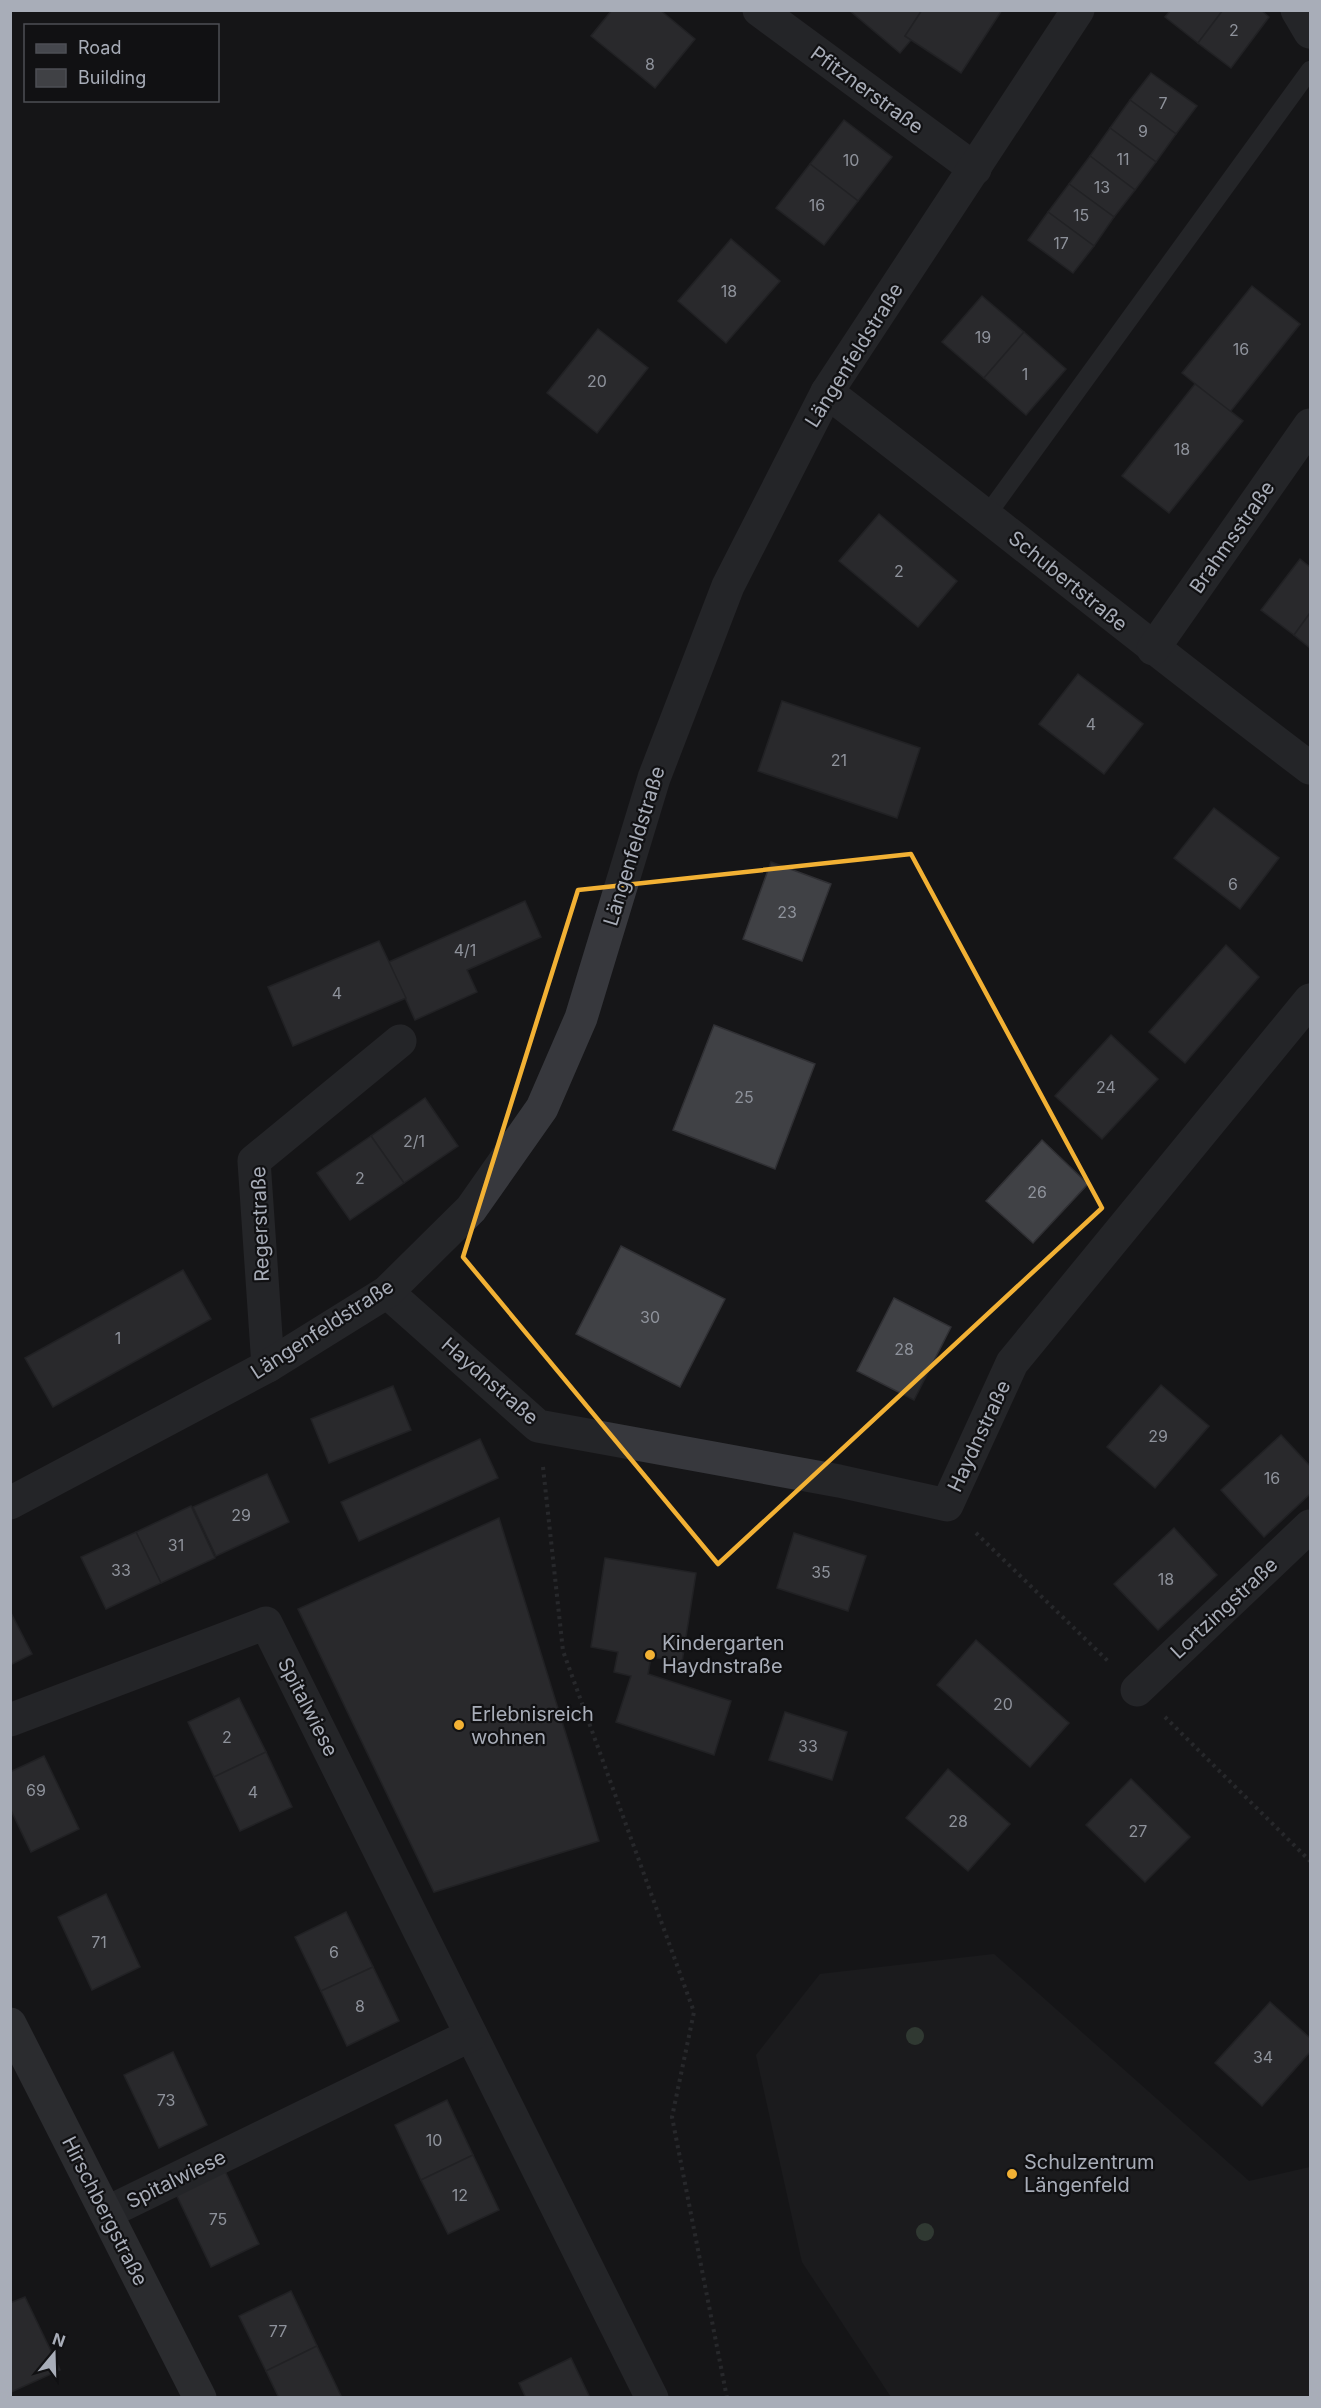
<svg xmlns="http://www.w3.org/2000/svg" width="1321" height="2408" font-family="Inter,sans-serif">
  <rect width="100%" height="100%" fill="#161618"/>
  <!-- built -->
  <path fill="#222225" d="M994,1954L1249,2181L1310,2167V2397H891L802,2262L756,2055L820,1974Z"/>
  <!-- building -->
  <g fill="#404145" stroke="#303034" stroke-width="1.5">
    <path d="M612,10H660L695,39L655,88L591,36Z"/>
    <path d="M849,10H922L905,36L911,40L900,53Z"/>
    <path d="M922,10H1002L961,73L905,36Z"/>
    <path d="M1171,10H1223L1198,43L1165,17Z"/>
    <path d="M1223,10H1261L1269,17L1231,68L1198,43Z"/>
    <path d="M1151,73L1197,106L1176,134L1130,100Z"/>
    <path d="M1130,100L1176,134L1156,162L1110,128Z"/>
    <path d="M844,120L892,157L858,201L810,164Z"/>
    <path d="M1110,128L1156,162L1135,190L1090,156Z"/>
    <path d="M1090,156L1135,190L1114,217L1069,184Z"/>
    <path d="M810,164L858,201L824,245L776,208Z"/>
    <path d="M1069,184L1114,217L1094,246L1048,212Z"/>
    <path d="M1048,212L1094,246L1073,273L1028,240Z"/>
    <path d="M731,239L780,281L726,343L678,301Z"/>
    <path d="M1252,286L1300,324L1230,412L1182,373Z"/>
    <path d="M982,296L1024,332L984,378L942,342Z"/>
    <path d="M598,329L648,368L597,433L547,393Z"/>
    <path d="M1024,332L1066,369L1026,415L984,378Z"/>
    <path d="M1195,384L1243,421L1169,513L1122,476Z"/>
    <path d="M879,514L957,581L918,627L839,561Z"/>
    <path d="M1300,559L1310,567V613L1294,635L1261,610Z"/>
    <path d="M1310,613V648L1294,635Z"/>
    <path d="M1078,674L1143,724L1104,774L1039,724Z"/>
    <path d="M782,701L920,748L897,818L758,771Z"/>
    <path d="M1214,808L1279,858L1240,909L1174,858Z"/>
    <path d="M771,862L831,884L802,961L743,939Z"/>
    <path d="M525,901L541,937L467,970L477,992L415,1020L389,962Z"/>
    <path d="M379,941L406,998L293,1046L268,987Z"/>
    <path d="M1226,945L1259,977L1185,1063L1149,1032Z"/>
    <path d="M714,1025L815,1064L775,1169L673,1130Z"/>
    <path d="M1111,1035L1158,1079L1102,1139L1055,1096Z"/>
    <path d="M425,1098L458,1146L404,1183L371,1136Z"/>
    <path d="M371,1136L404,1183L350,1220L317,1173Z"/>
    <path d="M1042,1140L1088,1184L1033,1243L986,1201Z"/>
    <path d="M621,1246L725,1299L680,1387L576,1334Z"/>
    <path d="M183,1270L211,1319L53,1407L25,1358Z"/>
    <path d="M894,1298L951,1327L914,1400L857,1371Z"/>
    <path d="M1161,1385L1209,1426L1155,1488L1107,1447Z"/>
    <path d="M393,1386L411,1430L329,1463L311,1419Z"/>
    <path d="M1281,1435L1310,1466V1494L1264,1537L1221,1490Z"/>
    <path d="M480,1439L498,1478L359,1541L341,1502Z"/>
    <path d="M267,1474L289,1522L216,1556L193,1507Z"/>
    <path d="M191,1506L215,1558L161,1583L136,1532Z"/>
    <path d="M499,1518L599,1841L434,1892L298,1609Z"/>
    <path d="M1174,1528L1217,1575L1158,1630L1114,1584Z"/>
    <path d="M136,1532L161,1583L106,1609L81,1557Z"/>
    <path d="M794,1533L866,1556L848,1611L777,1588Z"/>
    <path d="M605,1558L696,1573L682,1662L651,1657L648,1674L731,1701L714,1755L616,1722L631,1676L614,1672L618,1652L591,1647Z"/>
    <path d="M10,1611L32,1654L10,1665Z"/>
    <path d="M976,1640L1069,1723L1030,1767L937,1685Z"/>
    <path d="M239,1698L266,1752L214,1777L188,1722Z"/>
    <path d="M785,1712L847,1732L832,1780L769,1760Z"/>
    <path d="M266,1752L292,1807L240,1831L214,1777Z"/>
    <path d="M44,1756L79,1829L31,1852L10,1808V1772Z"/>
    <path d="M948,1769L1010,1824L968,1871L906,1818Z"/>
    <path d="M1131,1779L1190,1837L1145,1882L1086,1825Z"/>
    <path d="M106,1894L140,1967L92,1990L58,1917Z"/>
    <path d="M346,1912L373,1967L321,1991L295,1937Z"/>
    <path d="M373,1967L399,2021L347,2046L321,1991Z"/>
    <path d="M1270,2002L1310,2038V2052L1262,2106L1215,2063Z"/>
    <path d="M173,2052L207,2125L159,2148L124,2075Z"/>
    <path d="M447,2100L473,2155L421,2180L395,2125Z"/>
    <path d="M473,2155L499,2210L448,2234L421,2180Z"/>
    <path d="M225,2171L259,2244L211,2267L176,2194Z"/>
    <path d="M291,2291L317,2346L266,2371L239,2316Z"/>
    <path d="M25,2297L60,2370L11,2392L10,2303Z"/>
    <path d="M317,2346L342,2398H279L266,2371Z"/>
    <path d="M571,2358L590,2398H526L519,2383Z"/>
  </g>
  <g fill="none" stroke-linecap="round" stroke-linejoin="round">
    <!-- path -->
    <g stroke="#3d3f44" stroke-width="4" stroke-dasharray="3 4.5" stroke-linecap="butt">
      <path d="M543,1467L563,1651L694,2012L672,2117L727,2398"/>
      <path d="M976,1533L1110,1663"/>
      <path d="M1165,1717L1310,1861"/>
    </g>
    <!-- lane -->
    <path stroke="#37383d" stroke-width="18" d="M987,515L1310,70"/>
    <!-- street -->
    <g stroke="#37383d" stroke-width="33">
      <path d="M759,10L975,169"/>
      <path d="M1297,10L1310,32"/>
      <path d="M827,392C989,516 1147,645 1310,768"/>
      <path d="M1153,649L1310,425"/>
      <path d="M387,1292L538,1426L839,1481L947,1505L1012,1363L1310,1000"/>
      <path d="M268,1366L254,1161L400,1041"/>
      <path d="M10,1503L268,1366L387,1292L471,1209L542,1108L581,1018L654,778L728,586L827,392L1078,10"/>
      <path d="M1137,1690L1310,1526"/>
      <path d="M10,1720L266,1623L652,2398"/>
      <path d="M106,2213L471,2035"/>
    </g>
    <!-- secondary -->
    <path stroke="#45474d" stroke-width="33" d="M10,2024L200,2398"/>
  </g>
  <!-- trees -->
  <g fill="#506452">
    <circle cx="915" cy="2036" r="9"/>
    <circle cx="925" cy="2232" r="9"/>
  </g>
  <!-- marked area -->
  <path d="M0 0H1321V2408H0ZM911,854L1102,1208L718,1564L463,1257L578,890Z" fill="#161618" fill-opacity=".55" fill-rule="evenodd"/>
  <path fill="none" stroke="#f2b134" stroke-width="4.5" stroke-linejoin="round" d="M911,854L1102,1208L718,1564L463,1257L578,890Z"/>
  <!-- markers -->
  <g fill="#f2b134" stroke="#111113" stroke-width="2">
    <circle cx="650" cy="1655" r="6"/>
    <circle cx="459" cy="1725" r="6"/>
    <circle cx="1012" cy="2174" r="6"/>
  </g>
  <g text-anchor="middle" dominant-baseline="central" stroke-width="4.5" stroke-linejoin="round" paint-order="stroke">
    <!-- number labels -->
    <g font-size="16" fill="#8e929b">
      <text x="1234" y="30">2</text>
      <text x="650" y="64">8</text>
      <text x="1163" y="103">7</text>
      <text x="1143" y="131">9</text>
      <text x="1123" y="159">11</text>
      <text x="851" y="160">10</text>
      <text x="1102" y="187">13</text>
      <text x="817" y="205">16</text>
      <text x="1081" y="215">15</text>
      <text x="1061" y="243">17</text>
      <text x="729" y="291">18</text>
      <text x="983" y="337">19</text>
      <text x="1241" y="349">16</text>
      <text x="1025" y="374">1</text>
      <text x="597" y="381">20</text>
      <text x="1182" y="449">18</text>
      <text x="899" y="571">2</text>
      <text x="1091" y="724">4</text>
      <text x="839" y="760">21</text>
      <text x="1233" y="884">6</text>
      <text x="787" y="912">23</text>
      <text x="465" y="950">4/1</text>
      <text x="337" y="993">4</text>
      <text x="1106" y="1087">24</text>
      <text x="744" y="1097">25</text>
      <text x="414" y="1141">2/1</text>
      <text x="360" y="1178">2</text>
      <text x="1037" y="1192">26</text>
      <text x="650" y="1317">30</text>
      <text x="118" y="1338">1</text>
      <text x="904" y="1349">28</text>
      <text x="1158" y="1436">29</text>
      <text x="1272" y="1478">16</text>
      <text x="241" y="1515">29</text>
      <text x="176" y="1545">31</text>
      <text x="121" y="1570">33</text>
      <text x="821" y="1572">35</text>
      <text x="1166" y="1579">18</text>
      <text x="1003" y="1704">20</text>
      <text x="227" y="1737">2</text>
      <text x="808" y="1746">33</text>
      <text x="36" y="1790">69</text>
      <text x="253" y="1792">4</text>
      <text x="958" y="1821">28</text>
      <text x="1138" y="1831">27</text>
      <text x="99" y="1942">71</text>
      <text x="334" y="1952">6</text>
      <text x="360" y="2006">8</text>
      <text x="1263" y="2057">34</text>
      <text x="166" y="2100">73</text>
      <text x="434" y="2140">10</text>
      <text x="460" y="2195">12</text>
      <text x="218" y="2219">75</text>
      <text x="278" y="2331">77</text>
    </g>
    <!-- street labels -->
    <g font-size="20" fill="#a8adb8" stroke="#111113">
      <text transform="translate(867 90) rotate(36)">Pfitznerstraße</text>
      <text transform="translate(854 355) rotate(-58)">Längenfeldstraße</text>
      <text transform="translate(1232 537) rotate(-55)">Brahmsstraße</text>
      <text transform="translate(1068 581) rotate(39)">Schubertstraße</text>
      <text transform="translate(634 846) rotate(-73)">Längenfeldstraße</text>
      <text transform="translate(260 1224) rotate(-92)">Regerstraße</text>
      <text transform="translate(322 1329) rotate(-33)">Längenfeldstraße</text>
      <text transform="translate(490 1381) rotate(41)">Haydnstraße</text>
      <text transform="translate(979 1436) rotate(-65)">Haydnstraße</text>
      <text transform="translate(1224 1608) rotate(-43)">Lortzingstraße</text>
      <text transform="translate(308 1707) rotate(63)">Spitalwiese</text>
      <text transform="translate(176 2179) rotate(-26)">Spitalwiese</text>
      <text transform="translate(105 2211) rotate(63)">Hirschbergstraße</text>
    </g>
    <!-- poi labels -->
    <g font-size="20" fill="#a8adb8" stroke="#111113" text-anchor="start">
      <text x="662" y="1643">Kindergarten<tspan x="662" dy="23">Haydnstraße</tspan></text>
      <text x="471" y="1714">Erlebnisreich<tspan x="471" dy="23">wohnen</tspan></text>
      <text x="1024" y="2162">Schulzentrum<tspan x="1024" dy="23">Längenfeld</tspan></text>
    </g>
  </g>
  <!-- border -->
  <rect width="1321" height="2408" fill="none" stroke="#a8adb8" stroke-width="24"/>
  <!-- legend -->
  <rect x="24" y="24" width="195" height="78" fill="#111113" stroke="#4d4f55" stroke-width="1.5"/>
  <rect x="36" y="44" width="30" height="9" fill="#45474d" stroke="#4d4f55" stroke-width="1.5"/>
  <text x="78" y="54" font-size="18" fill="#a8adb8">Road</text>
  <rect x="36" y="69" width="30" height="18" fill="#404145" stroke="#4d4f55" stroke-width="1.5"/>
  <text x="78" y="84" font-size="18" fill="#a8adb8">Building</text>
  <!-- north arrow -->
  <g transform="translate(54 2354) rotate(19)" stroke="#111113" stroke-width="4.5" paint-order="stroke">
  <path d="M0-4.5L10 22L0 15L-10 22Z" fill="#a8adb8"/>
  <text y="-9" font-size="16" font-weight="bold" text-anchor="middle" fill="#a8adb8">N</text>
  </g>
</svg>
